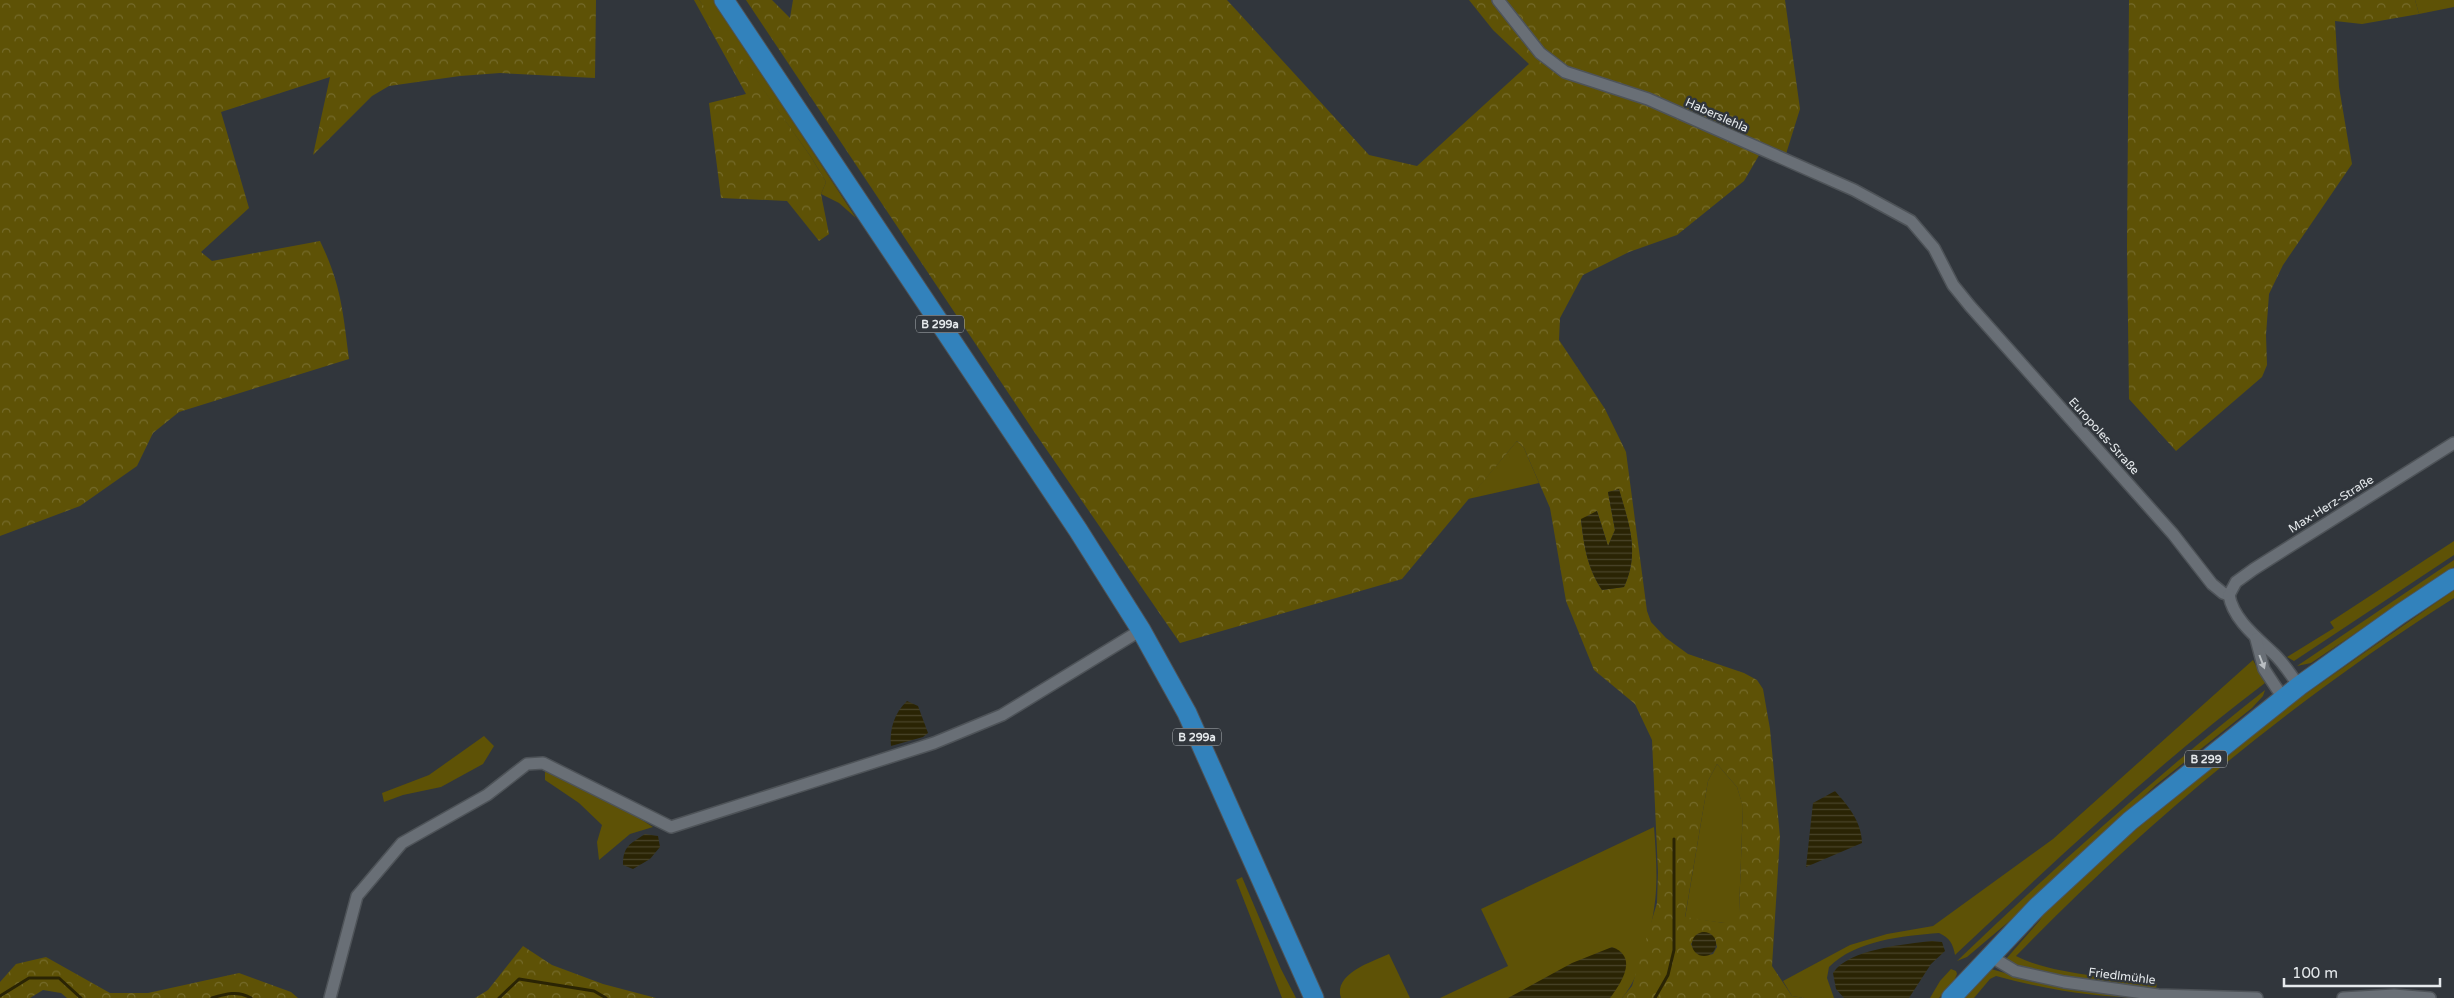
<svg xmlns="http://www.w3.org/2000/svg" width="2454" height="998" font-family="'Varela Round',sans-serif">
  <defs>
    <pattern id="forest-crowns" width="20" height="18" patternUnits="userSpaceOnUse" patternTransform="scale(1.25)"><rect width="20" height="18" fill="#5e5206"/><path d="M2 6a3 3 0 1 1 6 0M12 15a3 3 0 1 1 6 0" fill="none" stroke="#756b2b"/></pattern>
    <pattern id="water-rules" width="6" height="5" patternUnits="userSpaceOnUse" patternTransform="scale(1.25)"><rect width="6" height="5" fill="#2a2404"/><path d="M0 2.5h6" fill="none" stroke="#494429"/></pattern>
  </defs>
  <rect width="100%" height="100%" fill="#31363c"/>
  <!-- green -->
  <g fill="#5e5206">
    <path d="M699,0H714L856,218L839,203L821,194L826,182L811,157Z"/>
    <path d="M2415,0H2454V7L2419,14Z"/>
    <path d="M1517,441L1524,448L1539,483L1468,499Z"/>
    <path d="M2454,541V555L2294,661L2287,657L2334,628L2330,622Z"/>
    <path d="M2454,560V567L2311,663L2297,666Z"/>
    <path d="M2454,590V598C2295,699 2147,821 2016,956C2053,975 2114,977 2157,983L2156,989L2039,974L2008,962L2006,959L2040,920L2048,906L2144,822L2294,702Z"/>
    <path d="M2253,660L2265,683C2155,766 2055,861 1955,955C1953,944 1950,938 1939,933C1903,936 1856,940 1829,967L1827,978L1834,998H1804L1792,996L1783,981L1850,945L1887,934L1933,926L2053,839Z"/>
    <path d="M2265,690L2263,696L2252,708L2156,785L2019,913L1967,957L1957,961C2056,866 2157,775 2265,690Z"/>
    <path d="M484,736L494,746L483,764L441,787L403,795L384,802L382,793L429,775Z"/>
    <path d="M1717,764L1737,787L1743,806L1739,912L1724,923L1685,918L1708,781Z"/>
    <path d="M545,770L628,811L653,827L630,834L599,860L597,842L602,825L579,803L545,780Z"/>
    <path d="M1654,827C1658,879 1659,906 1642,957C1637,973 1633,985 1622,998H1440L1508,966L1481,909Z"/>
    <path d="M1242,877L1281,969L1296,998H1282L1236,880Z"/>
    <path d="M1389,954L1410,998H1341C1333,974 1371,962 1389,954Z"/>
    <path d="M1951,969L1956,971L1957,974L1953,983L1939,998H1930L1940,981Z"/>
    <path d="M1991,969L2033,981L2151,998C2098,998 2048,990 1996,976L1990,979L1974,998H1961L1988,970Z"/>
  </g>
  <!-- forest -->
  <g fill="url(#forest-crowns)" fill-rule="evenodd">
    <path d="M0,0H596L595,78L500,73L460,76L389,86L372,96L313,155L330,77L221,112L249,208L201,252L212,261L320,241C341,284 343,312 349,359L179,412L153,433L137,466L80,506L0,536Z"/>
    <path d="M694,0H699L711,15L811,157L826,182L821,194L829,234L819,241L787,201L721,198L709,103L746,94Z"/>
    <path d="M746,0H772L790,18L793,0H1227L1369,155L1417,166L1529,64L1493,30L1469,0H1785L1800,109L1786,154L1765,145L1744,181L1677,235L1629,252L1583,275L1560,318L1559,340L1605,409L1626,452L1647,611L1651,622L1666,638L1688,654L1744,673L1757,680L1763,689L1770,729L1780,837L1772,966L1792,996L1804,998H1622L1632,986L1657,903L1658,872L1652,740L1635,704L1594,670L1566,601L1550,508L1524,448L1517,441L1402,579L1180,643L1033,430ZM1619,490C1629,524 1640,552 1624,587L1602,590C1587,567 1584,546 1581,520L1597,511L1608,546L1615,530L1608,492ZM1717,764L1737,787L1743,807L1739,912H1727L1724,923L1685,917L1708,781ZM1703,932L1715,939L1717,947L1713,954C1703,957 1695,955 1691,944L1696,936Z"/>
    <path d="M2129,0H2415L2419,14L2362,24L2335,21L2339,87L2352,164L2283,265L2269,294L2266,335L2267,365L2262,377L2176,451L2129,399L2127,246Z"/>
    <path d="M523,946L552,965L603,984L656,998H475L488,990Z"/>
    <path d="M46,957L110,993H148L239,973L291,992L298,998H67L61,993L43,990L30,998H0V982L16,964Z"/>
  </g>
  <!-- water -->
  <g fill="url(#water-rules)">
    <path d="M1619,489C1629,524 1640,552 1624,587L1602,590C1587,567 1584,546 1581,519L1597,511L1608,546L1615,530L1608,492Z"/>
    <path d="M907,701L918,706L928,733L923,737L891,746C889,729 895,712 907,701Z"/>
    <path d="M1835,791C1849,807 1861,821 1862,843L1806,867L1813,803Z"/>
    <path d="M645,834L658,836L660,847L650,859L633,869L623,865C623,846 630,844 645,834Z"/>
    <circle cx="1704" cy="944" r="12"/>
    <path d="M1932,941L1942,942L1945,951L1931,964L1909,998H1844L1836,989L1833,973C1848,949 1906,944 1932,941Z"/>
    <path d="M1612,947C1639,957 1621,983 1610,998H1508L1572,963Z"/>
  </g>
  <g fill="none" stroke-linecap="round" stroke-linejoin="round">
    <!-- stream -->
    <g stroke="#2a2404" stroke-width="3">
      <path d="M0,996L29,978H59L81,998"/>
      <path d="M212,998C225,994 238,990 251,998"/>
      <path d="M499,998L519,979L594,991L606,998"/>
      <path d="M1655,998L1668,975L1674,950V839"/>
    </g>
    <defs>
      <g id="street">
        <path d="M1498,0L1540,53L1565,72L1648,99L1854,190L1911,221L1934,248L1953,285L1970,306L2173,534L2212,584L2223,593L2229,595"/>
        <path d="M2229,595L2236,582L2254,569L2454,443"/>
        <path d="M2229,595C2233,619 2256,637 2273,653C2283,662 2291,675 2299,686"/>
        <path d="M2256,639L2264,669L2283,698"/>
        <path d="M1990,956L2015,971L2064,982L2158,995L2257,998"/>
        <path d="M330,998L357,896L402,843L487,795L527,764L543,763L671,827L934,743L1002,715L1141,630"/>
        <path d="M2343,998L2394,995L2430,998"/>
      </g>
      <g id="primary">
        <path d="M724,0L1078,530L1141,630L1187,713L1314,998"/>
        <path d="M1951,998L2037,907L2130,821L2299,686L2400,614L2454,578"/>
      </g>
    </defs>
    <!-- street casing -->
    <use href="#street" stroke="#4e5358" stroke-width="14"/>
    <!-- primary casing -->
    <use href="#primary" stroke="#4e5358" stroke-width="21"/>
    <!-- street -->
    <use href="#street" stroke="#696f76" stroke-width="11"/>
    <!-- primary -->
    <use href="#primary" stroke="#3282bc" stroke-width="19"/>
  </g>
  <!-- one-way arrows -->
  <defs><path id="oneway-solid" d="M-6-.8H1V-3.2L6.5 0L1 3.2V.8H-6Z" transform="scale(1.25)"/></defs>
  <use fill="#babfc3" href="#oneway-solid" transform="translate(2262 662) rotate(69)"/>
  <g text-anchor="middle" dominant-baseline="central" stroke-width="5" stroke-linejoin="round" paint-order="stroke">
    <!-- shield labels -->
    <g fill="#31363c" stroke="#b0b4b8" stroke-width="1">
      <rect x="916" y="315.5" width="48" height="17" rx="4"/>
      <rect x="1173" y="728.5" width="48" height="17" rx="4"/>
      <rect x="2185" y="750.5" width="42" height="17" rx="4"/>
    </g>
    <g font-size="11" font-weight="bold" fill="#e6eaed">
      <text x="940" y="324">B 299a</text>
      <text x="1197" y="737">B 299a</text>
      <text x="2206" y="759">B 299</text>
    </g>
    <!-- street labels -->
    <g font-size="12" fill="#e6eaed" stroke="#31363c">
      <text transform="translate(1717 115) rotate(24)">Haberslehla</text>
      <text transform="translate(2104 436) rotate(48)">Europoles-Straße</text>
      <text transform="translate(2331 504) rotate(-32)">Max-Herz-Straße</text>
      <text transform="translate(2122 976) rotate(7)">Friedlmühle</text>
    </g>
  </g>
  <!-- scale -->
  <path d="M2284 978v8h156v-8" fill="none" stroke="#e6eaed" stroke-width="2.5"/>
  <text x="2292" y="978" font-size="15" fill="#e6eaed" stroke="#31363c" stroke-width="4" paint-order="stroke">100 m</text>
</svg>
